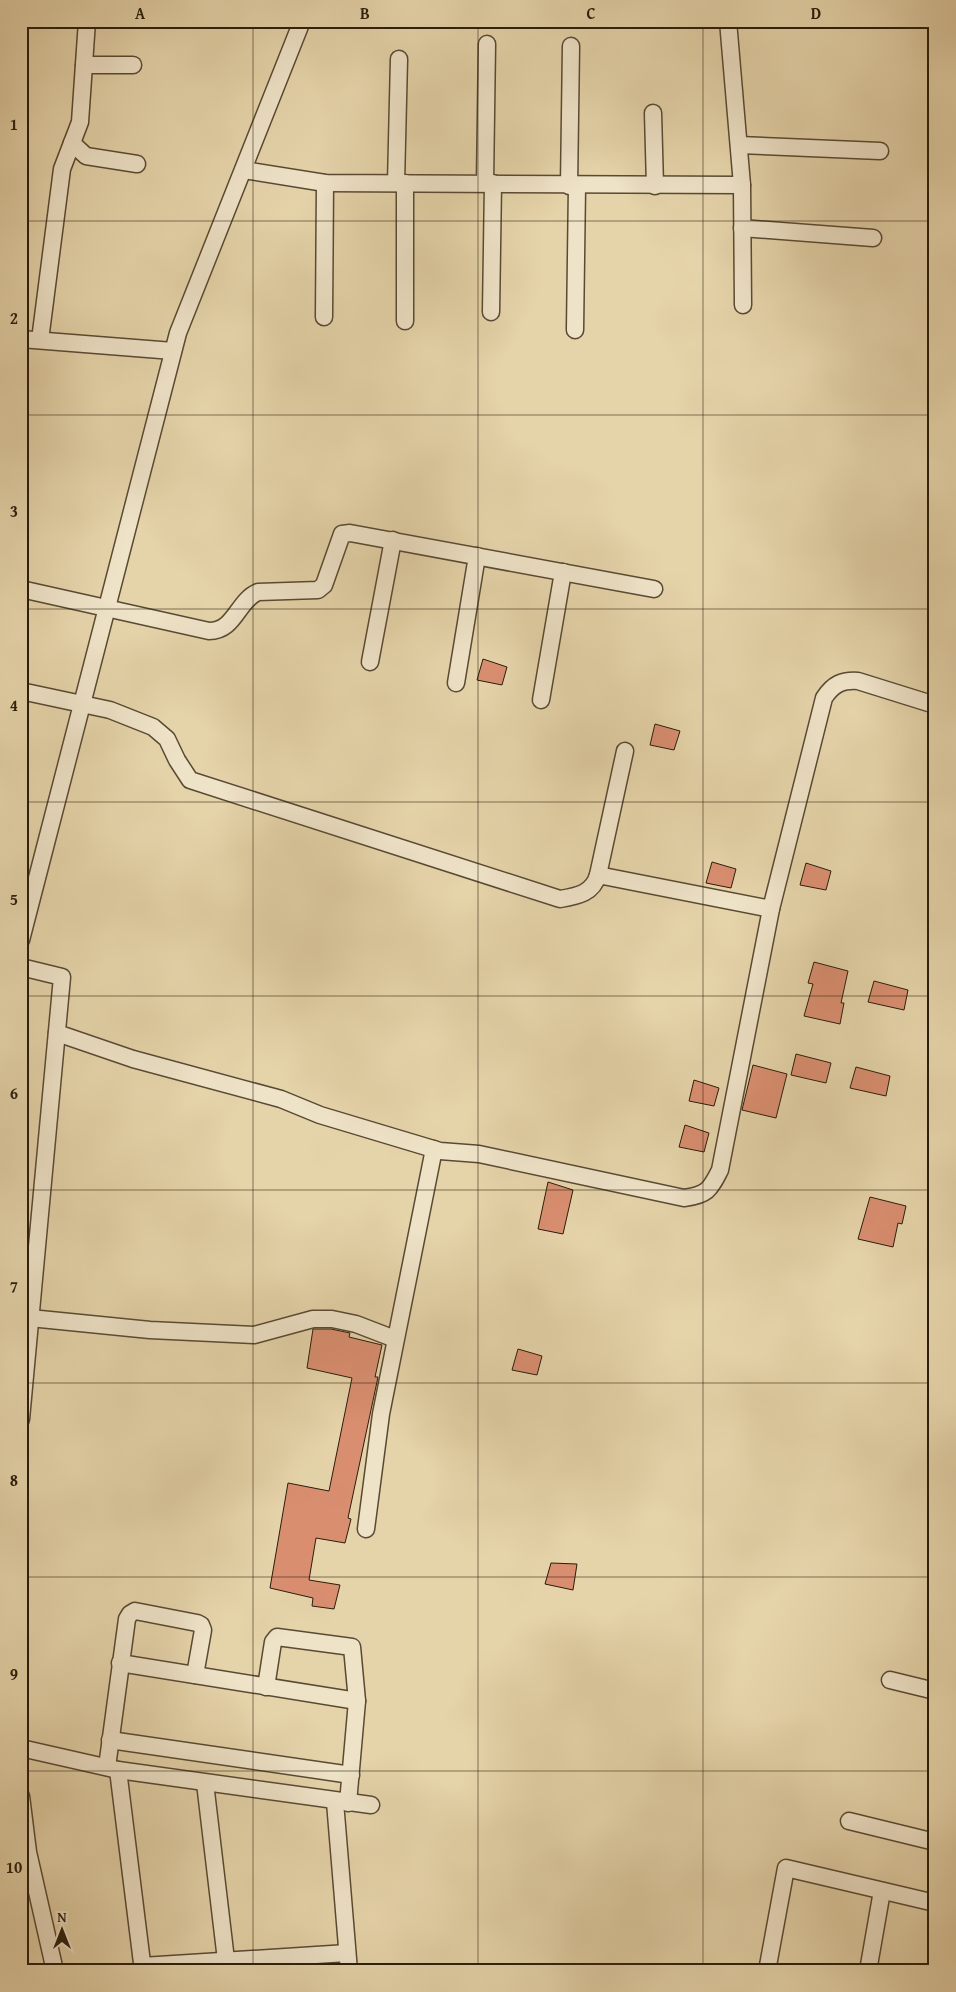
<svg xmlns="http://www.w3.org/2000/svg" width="956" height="1992" font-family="'Gentium Book Plus',serif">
  <rect width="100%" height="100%" fill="#e5d3a9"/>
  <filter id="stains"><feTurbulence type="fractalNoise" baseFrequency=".004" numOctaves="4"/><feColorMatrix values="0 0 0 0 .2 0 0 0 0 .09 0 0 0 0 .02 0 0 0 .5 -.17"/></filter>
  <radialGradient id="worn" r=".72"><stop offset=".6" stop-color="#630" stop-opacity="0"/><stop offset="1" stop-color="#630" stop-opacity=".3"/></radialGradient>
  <!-- building -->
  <g fill="#d98e70" stroke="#2a1d0c">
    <path d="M483,659L507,667L502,685L477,680Z"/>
    <path d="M655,724L680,731L674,750L650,745Z"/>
    <path d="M712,862L736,869L731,888L706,883Z"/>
    <path d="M806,863L831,871L826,890L800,885Z"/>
    <path d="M814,962L848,971L841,1003H844L840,1024L804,1016L813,984L808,983Z"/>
    <path d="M874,981L908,990L904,1010L868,1002Z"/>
    <path d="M796,1054L831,1063L826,1083L791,1075Z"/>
    <path d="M753,1065L787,1074L776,1118L742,1110Z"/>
    <path d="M856,1067L890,1076L886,1096L850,1088Z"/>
    <path d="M694,1080L719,1088L714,1106L689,1101Z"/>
    <path d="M685,1125L709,1133L704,1152L679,1147Z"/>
    <path d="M548,1182L573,1190L563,1234L538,1229Z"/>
    <path d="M870,1197L906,1206L902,1224L898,1223L893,1247L858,1239Z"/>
    <path d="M313,1329H331L350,1333L349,1337L382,1345L375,1377H378L348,1518L351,1519L345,1543L316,1538L309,1580L340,1585L334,1609L312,1606L313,1598L270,1588L288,1483L329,1491L352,1378L307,1368Z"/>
    <path d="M518,1349L542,1356L537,1375L512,1370Z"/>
    <path d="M551,1563L577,1564L573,1590L545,1584Z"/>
  </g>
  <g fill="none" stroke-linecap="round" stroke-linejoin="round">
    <defs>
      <g id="minor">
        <path d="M728,21L742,185L743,305"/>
        <path d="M84,65H133"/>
        <path d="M653,113L655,186"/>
        <path d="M72,143L86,156L137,164"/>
        <path d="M739,145L880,151"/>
        <path d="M244,170L325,183L742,185"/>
        <path d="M396,183L399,59"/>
        <path d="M405,183V321"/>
        <path d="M485,183L487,44"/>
        <path d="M569,186L571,46"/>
        <path d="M742,228L873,238"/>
        <path d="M491,312L493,183"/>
        <path d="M324,317L325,183"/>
        <path d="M575,330L577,186"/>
        <path d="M21,339L173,351"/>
        <path d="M40,340L62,169L80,122L87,21"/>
        <path d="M21,589L209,631C235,631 237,601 258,592L318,590L324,585L342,534L350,533L654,589"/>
        <path d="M370,662L393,540"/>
        <path d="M456,683L477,556"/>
        <path d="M21,691L110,710L153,727L167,739L177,760L190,780L560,899C578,896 593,893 598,875L771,909"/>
        <path d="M541,700L563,572"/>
        <path d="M598,875L625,751"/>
        <path d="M21,940L178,333L302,21"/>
        <path d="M21,967L62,977L21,1419"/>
        <path d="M57,1033L133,1059L281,1099L320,1115L440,1151L479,1154L684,1198C707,1195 710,1190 720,1170L771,909L824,698C833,684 842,680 858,681L935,705"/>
        <path d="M30,1318L150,1330L254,1335L313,1319H332L356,1324L395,1339"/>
        <path d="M366,1529L381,1414L434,1149"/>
        <path d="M120,1663L357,1701"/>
        <path d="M890,1680L935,1691"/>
        <path d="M266,1687L273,1642L277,1637L352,1647L357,1701L348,1803"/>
        <path d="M110,1740L351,1775"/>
        <path d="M21,1748L118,1770L371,1805"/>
        <path d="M107,1767L127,1619L130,1614L135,1611L197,1623L201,1625L203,1630L195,1675"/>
        <path d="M118,1770L143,1971"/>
        <path d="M205,1783L226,1960"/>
        <path d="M21,1796L28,1852L55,1971"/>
        <path d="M335,1802L349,1971"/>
        <path d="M849,1821L935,1842"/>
        <path d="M142,1966L347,1953"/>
        <path d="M767,1971L786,1868L935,1903"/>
        <path d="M868,1971L882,1891"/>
      </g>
    </defs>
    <!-- minor casing -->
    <use href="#minor" stroke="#594a33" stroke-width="19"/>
    <!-- minor -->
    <use href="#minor" stroke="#eee2c7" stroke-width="16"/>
  </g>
  <!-- grid -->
  <path fill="none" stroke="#2a1d0c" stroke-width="1" stroke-opacity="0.55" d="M253,21V1971M478,21V1971M703,21V1971M21,221H935M21,415H935M21,609H935M21,802H935M21,996H935M21,1190H935M21,1383H935M21,1577H935M21,1771H935"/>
  <!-- margin -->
  <rect width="956" height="1992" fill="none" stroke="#e5d3a9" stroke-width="55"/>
  <!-- north arrow -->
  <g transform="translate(62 1930)" stroke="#eee2c7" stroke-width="4" paint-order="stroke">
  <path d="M0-4L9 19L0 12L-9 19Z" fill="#2a1d0c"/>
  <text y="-8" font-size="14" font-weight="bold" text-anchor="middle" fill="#2a1d0c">N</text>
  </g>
  <rect x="28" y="28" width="900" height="1936" fill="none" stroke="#2a1d0c" stroke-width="2"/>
  <g font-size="16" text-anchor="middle" font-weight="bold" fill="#2a1d0c">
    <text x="140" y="19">A</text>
    <text x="365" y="19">B</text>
    <text x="591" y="19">C</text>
    <text x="816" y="19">D</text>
    <text x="14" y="130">1</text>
    <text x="14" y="324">2</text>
    <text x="14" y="517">3</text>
    <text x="14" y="711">4</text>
    <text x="14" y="905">5</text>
    <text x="14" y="1099">6</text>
    <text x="14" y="1292">7</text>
    <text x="14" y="1486">8</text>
    <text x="14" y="1680">9</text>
    <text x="14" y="1873">10</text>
  </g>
  <rect width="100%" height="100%" filter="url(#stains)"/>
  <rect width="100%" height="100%" fill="url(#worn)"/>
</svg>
